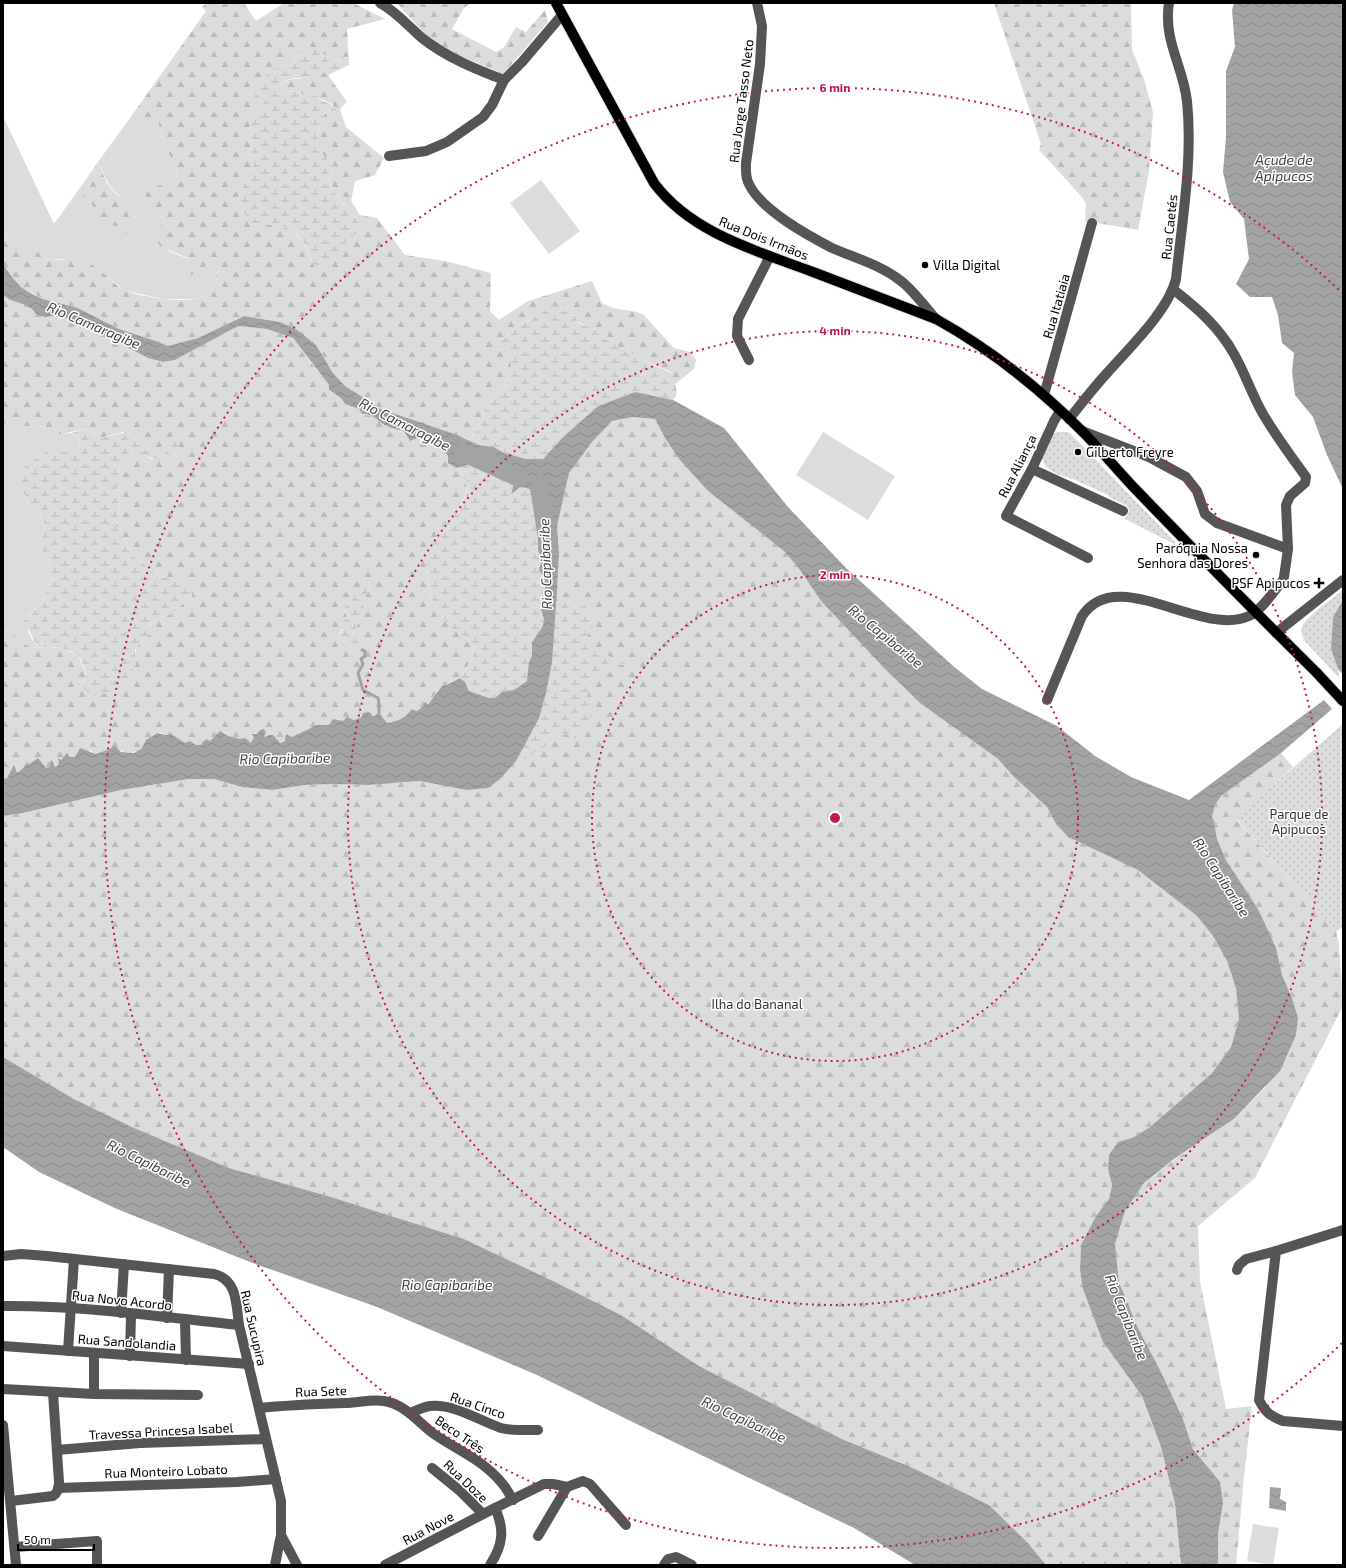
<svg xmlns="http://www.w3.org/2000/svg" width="1346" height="1568" font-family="'Exo 2',sans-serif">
  <defs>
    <pattern id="forest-firs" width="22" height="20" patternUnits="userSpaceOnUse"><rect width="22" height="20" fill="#dcdcdc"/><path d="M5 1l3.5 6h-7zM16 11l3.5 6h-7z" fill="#bbb"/></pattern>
    <pattern id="wetland-marsh" width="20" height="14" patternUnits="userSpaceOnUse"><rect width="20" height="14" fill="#dcdcdc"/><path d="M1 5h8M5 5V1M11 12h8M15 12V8" fill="none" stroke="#bbb"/></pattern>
    <pattern id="park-dots" width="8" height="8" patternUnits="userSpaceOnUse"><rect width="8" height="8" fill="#dcdcdc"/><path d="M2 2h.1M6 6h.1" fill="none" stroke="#bbb" stroke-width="1.8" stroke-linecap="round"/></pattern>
    <pattern id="water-waves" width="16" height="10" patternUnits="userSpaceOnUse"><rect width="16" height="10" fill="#a3a3a3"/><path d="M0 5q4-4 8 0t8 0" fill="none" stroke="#8b8b8b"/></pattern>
  </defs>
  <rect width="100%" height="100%" fill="#fff"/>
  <!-- green -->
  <g fill="#dcdcdc">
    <path d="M3,116L54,224L87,178L91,185L85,191L88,201L95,207L99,214L122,226L125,233L121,196C108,188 105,176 98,162L130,118L141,124L146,125L158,118L162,139L176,168L177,174L172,182L160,185L146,197L149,204L170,210L155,238L169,251L191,260L208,261L212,257L218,260L219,270L214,280L210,295L196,299H163L140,294L124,290L93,265L82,262L67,261L62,259L48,260L32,247L16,246L3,237Z"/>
    <path d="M541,180L580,231L549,254L510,203Z"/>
    <path d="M3,423L20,426H38L53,428L60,434L71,433L79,439L80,447L74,453L41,455L25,466L22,472V490L29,503L40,513L45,524L43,535V554L49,562L51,576L47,591L40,605L28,616V632L38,648L27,646L6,630L3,619Z"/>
    <path d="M823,432L895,476L868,520L796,475Z"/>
    <path d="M1253,1524L1279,1528L1273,1565L1247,1561Z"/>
  </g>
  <!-- forest -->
  <g fill="url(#forest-firs)" fill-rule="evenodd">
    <path d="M207,3H244L256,21L284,3H353L385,19L347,29L349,65L328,75L347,102L340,109L346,127L384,158L375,175L355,181L351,201L360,215L377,218L405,255L445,261L491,273L490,311L499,320L528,301L592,281L602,303L613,308L637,312L644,315L674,348L690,352L696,360L694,369L674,385L671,372L636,357L630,351L623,350L611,341L603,338L578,321L577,316C569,314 564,310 559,305L519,325L495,347L502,349L512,359L509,379L506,386L491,398L485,408L483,418L474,434L468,440L381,409L358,395L345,386L333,373L316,345L280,322L243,316L198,338L168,346L156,341L119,329L78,308L43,299L21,287L11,276L3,263V237L16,246L32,247L48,260C57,259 85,261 93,265C105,272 113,285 125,290C144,298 175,302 195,299C200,299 205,296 210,295L214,280L219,270L217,260L212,257L205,267L191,275L184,269V264L190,259L160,246L155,238L169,210L161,213L152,212L146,197V191L160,185L172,182L177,174L176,168L162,139L158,119L146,125L141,124L130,118L206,11L202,7ZM303,52L322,53L331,59L341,62C330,67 320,73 309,77C296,81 292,75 279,86V91L284,93L294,91L304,95L319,98L332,104L336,110L331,114L329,109C324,113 324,116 322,122C321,125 319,128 318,131C314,151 328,156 333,173L329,178C336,202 351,209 363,227L315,267C306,247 299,228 275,225C269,224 262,225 256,225L238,198L244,184L247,173L253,168L251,154L252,141L249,129L252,119L266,99L262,97L263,79L269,69L287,66Z"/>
    <path d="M397,3H471L464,8L452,29L496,52L504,47L516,27L526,32L545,10L548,22L503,74L458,55L429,39Z"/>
    <path d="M994,3H1131L1132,50L1144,79L1153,112L1149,171L1138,230L1085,221L1086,204L1081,196L1039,150L1041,144Z"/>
    <path d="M98,162L107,183L114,192L126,200L135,213L131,232L125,233L121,230L122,226C113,227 106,224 99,219C98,208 91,204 84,197L85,191L91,185L87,178Z"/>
    <path d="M3,295L10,300L23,304L32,309L37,315L46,317L60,315L112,339L148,358L162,362L175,360L238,326L267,329L292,338L296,342L309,360L329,385V391L341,398L345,404L359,409L362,414L376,417L381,423L388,427L398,429L413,440L417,438C425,440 443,447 447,454C449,457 448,460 448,463C469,475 471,487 460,507C457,512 454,516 449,518L444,525L427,568L431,598L449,626L472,643L474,650L472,659L460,678L447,685L442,686L430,702L423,704L420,709L416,711L412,709C403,719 400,721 387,723L376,715L343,722L338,719L329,725L311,728L292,737L289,736L285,741L279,743L273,735L266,737L264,735L266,733L251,734L254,737L251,744C243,740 229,737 224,732L218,734L210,741L206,739L201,745H196L190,741L186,744C179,741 164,731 156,733C150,735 147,743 143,747C134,756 122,753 112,746L111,749L96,754L91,751H84L75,757L64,758L58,765L55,767L51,760L50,767L46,768L43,765L28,766L27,764L20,772H18L14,766L7,778L3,779V619L6,630L28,646L38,648L47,647L64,648L78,656L87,676L83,681L76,684L93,696L135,665C135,647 136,645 151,634V625C158,618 164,615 173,614L184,602L192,596L187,580L173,579L158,576L145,564L135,558L116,526L120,502L117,493L116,481L119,470L123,463L132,455H142L152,459L176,455L166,445V452L161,457L140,448L123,432L100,438L86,429L60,434L53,428L38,426H20L3,423ZM368,578L369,590L364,599V610L353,634L361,652L350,644L338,639C342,631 342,624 347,616L345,611L353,598L361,593Z"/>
    <path d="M633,417L655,419L665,438L679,459L708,491L785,552L800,570L821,601L884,668L920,703L998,759L1014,777L1047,807L1056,824L1068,837L1138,870L1197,916L1213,936L1227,961L1236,988L1239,1019L1231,1047L1212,1073L1150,1127L1134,1137L1118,1142L1109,1156L1108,1169L1112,1185L1109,1199L1096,1216L1081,1245L1080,1270L1103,1342L1142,1396L1161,1447L1175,1504L1181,1565H1046L1028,1543L989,1505L913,1468L844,1440L699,1366L621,1315L553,1281L464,1239L331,1197L229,1168L132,1127L74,1099L3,1057V816L23,813L121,790L189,779H214L242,787L272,790L305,785L336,784L368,785L420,781L466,790L557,590L559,553L557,526L569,473L592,442L612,421Z"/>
    <path d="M1281,753L1293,767L1236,819L1336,931L1339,944L1343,1006L1255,1178L1198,1226L1200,1281L1226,1409L1252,1406L1244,1477L1236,1565H1218V1534L1223,1503L1206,1464L1193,1449L1183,1419L1162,1374L1137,1326L1119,1282L1115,1244L1125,1211L1142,1185L1171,1162L1234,1119L1266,1087L1292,998L1282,975L1258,909L1226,860L1217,839L1214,821L1212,818L1215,805L1221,796Z"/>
  </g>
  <!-- wetland -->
  <g fill="url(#wetland-marsh)">
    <path d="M316,49L331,59L341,62L340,69L305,78H294L286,80L279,86V91L285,93L294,91L304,95L317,96C322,103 331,101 336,110L332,115L329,109C324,113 324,116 322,122C321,125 319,128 318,131C315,147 325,161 339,168L340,172L333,173L329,178C335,201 351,209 363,227L323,264L315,267L306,247L297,234L275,225H256L250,222L241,208L238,198L244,184L245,176L253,168L251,154L252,141L249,129L252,119L266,99L255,96L257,89L269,69L287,66L303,52Z"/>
    <path d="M554,305H559C564,310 569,314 577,316L578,322L585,326L591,327L603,338L611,341L623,350H630L636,357L671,373C674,381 681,394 673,400L635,392L598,406L563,437L542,460L526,459L512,456L504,453L494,447L479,445L468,440L474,434L483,418L485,408L491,398L506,386L509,379L512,359L502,349L495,347L519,325L528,321Z"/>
    <path d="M86,429L100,438C117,436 135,423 140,448L161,457L166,452V445L172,436L181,437C179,452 177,454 165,462L142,455H132L123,463L119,470L116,481L117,493L120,501L116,526L135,558L145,564L158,576L173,579L188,580L192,596L184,602L173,614C164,615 158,618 151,625V634L142,641L135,650L136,665L124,683L109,693L93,696L76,684L83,681L87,676C85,670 82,660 77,655C67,646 50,646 38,648L24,621L40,605L47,591L51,576L49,562L43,554V535L45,524L40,513L29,503L22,490V472L25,466L41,455L56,448C65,452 73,457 80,447L79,439L71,433Z"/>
    <path d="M488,462L495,463L497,469L514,483L511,493C521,490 519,484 531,490L530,495C539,498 547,514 547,522L543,528H539C549,543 543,553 539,570L545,580V599L541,610L544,619L543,626L532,642V656L529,662L527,681L514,691L502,692L495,698H489L469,691L465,682L460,678L472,659L474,650L472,643L449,626L431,598L427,568L435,538L449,518C459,515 467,496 467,486C467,479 461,472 456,468L476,463L482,465Z"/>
    <path d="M368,577L369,590L364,599V610L353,634C355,640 360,643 362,650L361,653L350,644L338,639L342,631V624L347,616L345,606C350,603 353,601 353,594L361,593Z"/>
    <path d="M555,590L558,591C566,602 568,601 582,601L589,612L594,616L592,620V629L589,633L587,641L589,650L593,653L597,650L626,664L621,665H611L602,671L590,683L587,698L592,703C590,719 588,728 575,739L563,733L555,734L548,745L535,752L528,760L524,758L511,759Z"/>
  </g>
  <!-- park -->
  <g fill="url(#park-dots)">
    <path d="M1059,432H1066L1070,433L1175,542L1174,544L1125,519L1129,511L1127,506L1109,497L1108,495C1097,490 1086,485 1075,480C1063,475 1046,474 1042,458L1051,434Z"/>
    <path d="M1343,590V600L1333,617L1331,649L1338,669L1339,678L1304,640C1302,635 1300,630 1303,625C1308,615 1334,598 1343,590Z"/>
    <path d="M1343,724V927L1336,931L1236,818Z"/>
  </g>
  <!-- water -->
  <g fill="url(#water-waves)">
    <path d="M1234,3H1343V489L1327,455L1313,417L1295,395L1292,372L1294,353L1282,343L1278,315L1272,297H1250L1236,284L1249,259L1244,219L1230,202L1223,172L1226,137V71L1235,47L1232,10Z"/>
    <path d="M3,263L11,276L21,287L32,294L43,299L78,308L119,329L156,341L168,346L198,338L244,316L280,322L297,330L316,345L333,373L345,386L381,409L454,434L479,445L494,447L504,453L526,459H543L563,437L598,406L635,392L673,400L724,428L788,507L846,568L953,666L982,689L1057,726L1095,756L1131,777L1189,800L1324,700L1332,709L1281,753L1221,796L1215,805L1212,817L1214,821L1217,839L1226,860L1258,909L1276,948L1282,975L1292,998L1298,1018L1296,1035L1280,1071L1234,1119L1174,1159L1144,1183L1125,1211L1115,1244L1119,1282L1137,1326L1162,1374L1183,1419L1193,1449L1220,1482L1223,1503L1218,1534V1565H1181L1175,1504L1161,1447L1142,1396L1103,1342L1083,1289L1080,1270L1081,1245L1096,1216L1109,1199L1112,1185L1108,1169L1109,1155L1118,1142L1134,1137L1150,1127L1212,1073L1231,1047L1239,1019L1236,988L1227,961L1213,936L1197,916L1138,870L1068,837L1056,824L1047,807L1014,777L998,759L920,703L884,668L821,601L800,570L785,552L708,491L679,459L665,438L655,419L633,417L612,421L592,442L569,473L557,526L559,553L557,590L552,662L546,693L539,718L516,761L500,779L488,788L466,790L420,781L368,785L336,784L305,785L272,790L242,787L214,779H189L121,790L23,813L3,816V779L7,778L14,765L17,772H19L27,764L28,765L38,758L46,768L50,767L51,759L55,767L58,765L59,762L58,758L61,760L67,753L70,757H75L80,748L96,754L110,749L114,745L121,752L134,753L142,748L146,740L157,733L166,735L171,734L185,743L190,741L196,745H201L206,739L210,741L220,731L229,736L240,739L245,738L251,743L254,737L251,734H258L260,730L264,729L266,733L264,736L266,737L269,735H273L280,743L285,741L286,734L292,737L317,725H329L333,719L343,721L347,717L354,720L362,717L363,713L369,712L373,716L376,715L378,712L387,723C399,721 405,718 412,709L416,711L420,709L425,702L428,704L430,702L442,686L447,685L460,678L465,682L469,691L489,698H495L502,692L514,690L527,681L529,662L532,656V642L543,626L544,619L541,610L545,599V580L539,570C541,560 551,540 540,533L538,528H543L547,522V519L541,514V512L544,510L540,503L535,501L534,496L530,495L531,490C519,484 520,489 511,494L514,483L497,469L495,463L488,462L482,465L476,463L456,468L448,463V456C445,449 427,438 419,438C416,438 413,440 410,441C403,426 398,432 387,426C375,421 378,415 362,414L359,409L345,404L341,398L329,390V385L293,338L267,329L238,326L175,360L163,362L148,358L112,339L60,315L46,317L37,315L32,309L23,304L10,300L3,295Z"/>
    <path d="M1343,600V675L1338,669L1331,649L1333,617Z"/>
    <path d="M3,1057L74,1099L132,1127L229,1168L331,1197L464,1239L553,1281L621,1315L699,1366L844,1440L913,1468L989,1505L1028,1543L1046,1565H915L854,1528L655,1433L537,1375L377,1307L250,1262L117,1209L39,1172L3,1147Z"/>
    <path d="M1270,1487L1281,1488L1280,1499L1286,1502V1511L1269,1508Z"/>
  </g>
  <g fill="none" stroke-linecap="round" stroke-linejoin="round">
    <!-- stream -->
    <path stroke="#a3a3a3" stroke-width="3" d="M362,650L365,651V656L361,659L363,664L358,673L363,690L378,698L379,703V714"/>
    <!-- river -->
    <g stroke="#a3a3a3" stroke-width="18">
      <path d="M464,453L519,478"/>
      <path d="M540,484L539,487L547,538V549"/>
    </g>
    <defs>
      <path id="major" d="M556,3L654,183C691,233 757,251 813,272C854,288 895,303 936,319C990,349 1038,387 1082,431C1103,452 1122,476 1143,497C1200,556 1257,614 1316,672L1343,701"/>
    </defs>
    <!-- major casing -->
    <use href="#major" stroke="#dbdbdb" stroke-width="12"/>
    <!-- minor -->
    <g stroke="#555" stroke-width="10">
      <path d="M380,3C397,12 408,26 422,38C446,57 475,69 504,80L522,62L562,15"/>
      <path d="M757,3L762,26L760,64L746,163C746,170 745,177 749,184C761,210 807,235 832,248C855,258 881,265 901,281C913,290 925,307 936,319"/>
      <path d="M389,156L426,151L447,142L483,117L492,105L504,80"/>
      <path d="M749,360L737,336L738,319L770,256"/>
      <path d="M1044,395L1092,223"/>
      <path d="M1060,411L1054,421L1032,469L1006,516L1088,558"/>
      <path d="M1069,419C1082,403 1094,387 1108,372C1130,347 1168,311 1176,279C1182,221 1193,160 1187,101C1183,66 1163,40 1169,3"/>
      <path d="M1082,431L1149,457L1186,477L1197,491L1205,514L1217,523L1288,549"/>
      <path d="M1032,469L1123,511"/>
      <path d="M1276,633L1343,580"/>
      <path d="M1047,700L1082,616C1117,563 1200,638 1249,616C1261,611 1275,590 1283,580L1284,577L1288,549L1286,505L1290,496L1305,483L1306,477C1291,456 1276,436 1263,414C1252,395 1245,373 1234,354C1219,327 1197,308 1174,290"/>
      <path d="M1276,1251L1259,1400C1265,1412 1270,1416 1283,1421L1343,1426"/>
      <path d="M3,1256L21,1254L47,1256L214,1274C238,1280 236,1305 239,1325L281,1501V1535L275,1565"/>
      <path d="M1237,1270L1239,1265L1246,1259L1276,1251L1343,1230"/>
      <path d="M3,1306C82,1305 161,1317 239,1325"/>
      <path d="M121,1313L124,1264"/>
      <path d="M167,1318L169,1269"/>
      <path d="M185,1320L186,1360"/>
      <path d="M3,1346L249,1364"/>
      <path d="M68,1351L74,1259"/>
      <path d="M94,1353V1394"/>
      <path d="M130,1356L131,1314"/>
      <path d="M3,1389L94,1394L198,1395"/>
      <path d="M259,1408C288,1405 316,1404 345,1403C357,1403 371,1399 384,1401C405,1404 419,1423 434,1434C457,1450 483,1460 501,1482C506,1487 509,1494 513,1500"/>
      <path d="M410,1413C416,1411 423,1407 430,1406C453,1403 480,1421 501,1428C513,1431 526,1430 538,1430"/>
      <path d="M3,1425L16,1565"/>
      <path d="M57,1450L140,1443L266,1439"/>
      <path d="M432,1468L459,1490L483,1514"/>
      <path d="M58,1488L237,1482L276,1479"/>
      <path d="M11,1501L53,1496C58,1493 59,1488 59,1482L53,1393"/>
      <path d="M281,1535L297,1565"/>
      <path d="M538,1536L567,1487"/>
      <path d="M15,1547L97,1541V1565"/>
      <path d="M385,1565L491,1510L544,1484H553L567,1487L583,1481L590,1484L626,1525"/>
      <path d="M490,1565C503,1545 505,1530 495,1508"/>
      <path d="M664,1565L668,1559L676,1557L692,1565"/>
    </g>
    <!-- major -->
    <use href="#major" stroke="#000" stroke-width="10"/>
  </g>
  <!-- distance rings -->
  <g fill="none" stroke="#c2185b" stroke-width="2" stroke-dasharray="2 4">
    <circle cx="835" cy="818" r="243"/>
    <circle cx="835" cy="818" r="487"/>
    <path d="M1342 1343A730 730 0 1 1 1342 293"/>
  </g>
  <!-- markers -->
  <g fill="#000" stroke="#fff" stroke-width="1.5">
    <circle cx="925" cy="265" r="4"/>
    <circle cx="1078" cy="452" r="4"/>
    <circle cx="1256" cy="555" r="4"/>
    <path d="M1317 577h4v4h4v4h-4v4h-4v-4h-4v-4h4z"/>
  </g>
  <g text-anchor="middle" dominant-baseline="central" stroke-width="3" stroke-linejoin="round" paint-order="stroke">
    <!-- street labels -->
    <g font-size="13" fill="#000" stroke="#fff">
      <text transform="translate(741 101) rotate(-83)">Rua Jorge Tasso Neto</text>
      <text transform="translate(1169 227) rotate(-84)">Rua Caetés</text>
      <text transform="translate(764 238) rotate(22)">Rua Dois Irmãos</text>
      <text transform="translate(1056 306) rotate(-74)">Rua Itatiaia</text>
      <text transform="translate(1017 466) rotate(-63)">Rua Aliança</text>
      <text transform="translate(122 1300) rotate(6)">Rua Novo Acordo</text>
      <text transform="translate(254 1328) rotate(77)">Rua Sucupira</text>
      <text transform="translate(127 1342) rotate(4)">Rua Sandolandia</text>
      <text transform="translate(321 1391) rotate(-2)">Rua Sete</text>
      <text transform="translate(478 1405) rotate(19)">Rua Cinco</text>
      <text transform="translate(161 1431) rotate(-3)">Travessa Princesa Isabel</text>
      <text transform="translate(460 1434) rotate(34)">Beco Três</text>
      <text transform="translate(166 1471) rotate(-2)">Rua Monteiro Lobato</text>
      <text transform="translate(466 1481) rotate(43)">Rua Doze</text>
      <text transform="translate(428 1528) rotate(-28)">Rua Nove</text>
    </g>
    <!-- poi labels -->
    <g font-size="13" fill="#000" stroke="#fff" text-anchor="start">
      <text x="933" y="265">Villa Digital</text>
      <text x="1086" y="452">Gilberto Freyre</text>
      <text x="1248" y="548" text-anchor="end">Paróquia Nossa<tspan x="1248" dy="15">Senhora das Dores</tspan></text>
      <text x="1310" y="583" text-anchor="end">PSF Apipucos</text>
    </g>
    <!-- park labels -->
    <g font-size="13" fill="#333" stroke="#fff">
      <text x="1299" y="814">Parque de<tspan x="1299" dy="15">Apipucos</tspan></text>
      <text x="757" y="1004">Ilha do Bananal</text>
    </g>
    <!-- water labels -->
    <g font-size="14" font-style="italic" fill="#444" stroke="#fff">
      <text x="1284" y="159">Açude de<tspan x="1284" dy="16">Apipucos</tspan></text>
      <text transform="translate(94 325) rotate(23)">Rio Camaragibe</text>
      <text transform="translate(405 424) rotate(27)">Rio Camaragibe</text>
      <text transform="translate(545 564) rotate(-92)">Rio Capibaribe</text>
      <text transform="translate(886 636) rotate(39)">Rio Capibaribe</text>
      <text transform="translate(285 758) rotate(-1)">Rio Capibaribe</text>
      <text transform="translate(1222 877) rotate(57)">Rio Capibaribe</text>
      <text transform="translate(149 1163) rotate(26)">Rio Capibaribe</text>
      <text x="447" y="1284">Rio Capibaribe</text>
      <text transform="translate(1127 1317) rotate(68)">Rio Capibaribe</text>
      <text transform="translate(744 1419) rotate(25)">Rio Capibaribe</text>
    </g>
  </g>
  <circle cx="835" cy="818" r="6" fill="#c2185b" stroke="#fff" stroke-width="2"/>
  <g font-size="12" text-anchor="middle" font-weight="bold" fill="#c2185b" stroke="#fff" stroke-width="3" stroke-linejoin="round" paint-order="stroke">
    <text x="835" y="92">6 min</text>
    <text x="835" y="335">4 min</text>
    <text x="835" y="579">2 min</text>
  </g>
  <!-- border -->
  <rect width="1346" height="1568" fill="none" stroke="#000000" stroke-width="8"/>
  <!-- scale -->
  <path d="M18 1544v6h76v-6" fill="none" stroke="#000000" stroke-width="2"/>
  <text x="24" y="1544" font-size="12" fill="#000000" stroke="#ffffff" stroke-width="3" paint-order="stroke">50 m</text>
</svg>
